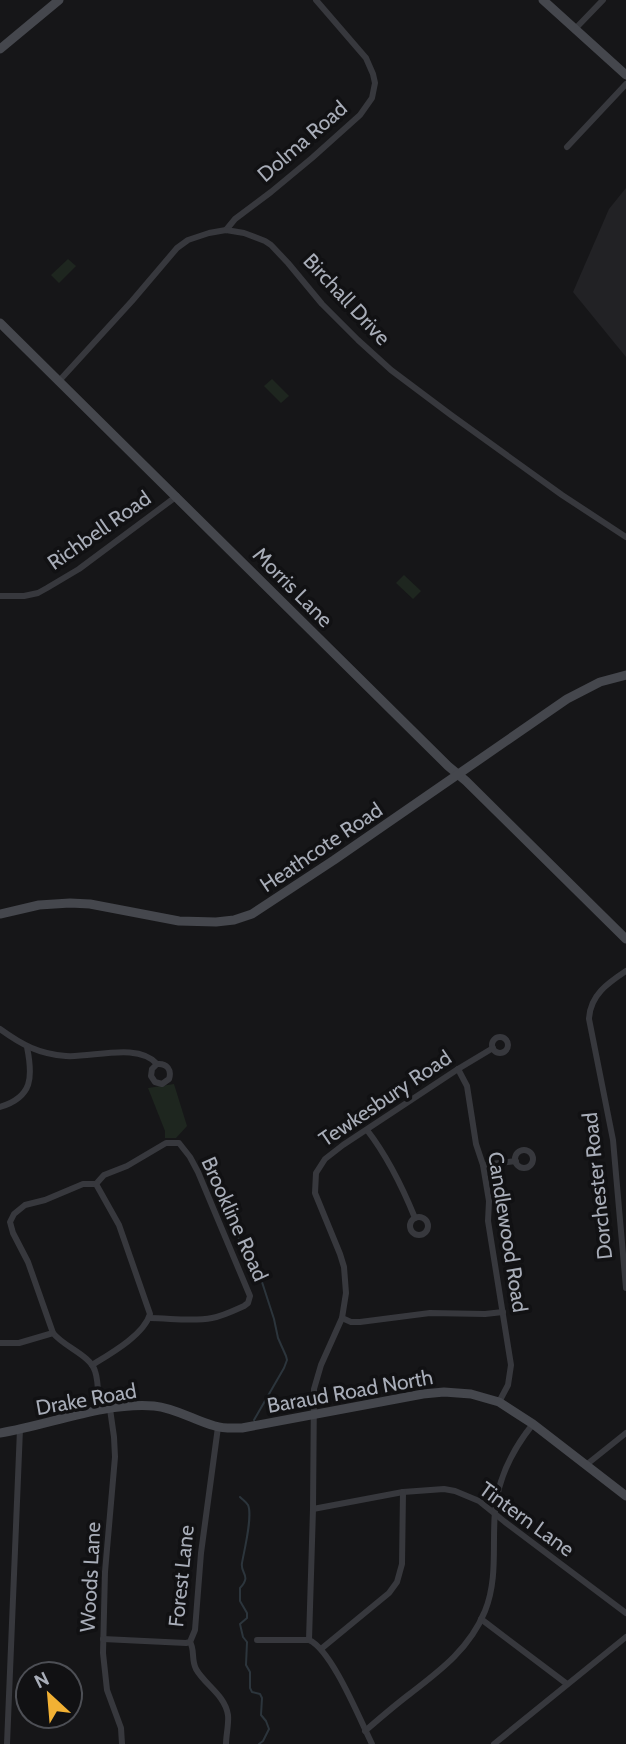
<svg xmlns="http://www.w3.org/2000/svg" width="626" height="1744" font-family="Cabin,sans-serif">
  <rect width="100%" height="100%" fill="#161618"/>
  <!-- built -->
  <path fill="#222225" d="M626,188V357L573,292L609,209Z"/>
  <!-- green -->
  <g fill="#1e261f">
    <path d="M68,259L76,266L59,283L51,275Z"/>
    <path d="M272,379L289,396L281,403L264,386Z"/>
    <path d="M404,575L421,591L413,599L396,583Z"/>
    <path d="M174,1084L187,1126L176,1138H165V1131L148,1088Z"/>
  </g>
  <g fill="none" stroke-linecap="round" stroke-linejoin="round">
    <!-- stream -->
    <g stroke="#2c353c" stroke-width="2">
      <path d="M227,1214V1219L235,1230L246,1254L256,1268L258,1277L262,1282L274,1319L278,1338L286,1356L287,1360L284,1368L254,1420"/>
      <path d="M240,1497C243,1500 246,1502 248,1505C253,1516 244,1551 242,1563C240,1574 252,1575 240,1588V1601L247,1613V1618L240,1624L243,1637L247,1642L246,1665L250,1672V1688L252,1692L260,1694L262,1698L261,1715L266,1721L269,1729L263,1741L259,1744"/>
    </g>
    <!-- street -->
    <g stroke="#37383d" stroke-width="6">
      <path d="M575,29L603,0"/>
      <path d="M567,147L626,84"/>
      <path d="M226,230L235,219L271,192L312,158L360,115L372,98L375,83L373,74L366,58L316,0"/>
      <path d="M59,381L132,301L177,248L188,240L209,233L226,230L244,233L265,241L271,245L288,263L322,304L358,340L391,370L451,415L562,495L626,537"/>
      <path d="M0,596H24L38,593L47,588L79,569L177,496"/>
      <path d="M626,971C608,983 590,995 589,1019L613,1140L626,1288"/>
      <path d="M0,1029C22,1045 39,1054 66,1056C92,1058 138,1042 157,1064C167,1063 172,1070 169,1079L162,1084L155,1082L151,1076L152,1069L157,1064"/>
      <circle cx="500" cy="1045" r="8"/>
      <path d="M458,1069L467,1086L476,1144L483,1165L489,1201L488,1221L511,1365L508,1385L499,1402"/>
      <path d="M0,1107C33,1097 33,1077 27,1047"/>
      <path d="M367,1130C388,1157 402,1186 415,1218"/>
      <circle cx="524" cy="1159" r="9"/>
      <path d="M483,1165L516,1161"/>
      <path d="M96,1184L104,1175L127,1166L166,1143H179L190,1157L198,1172L250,1296L248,1303L244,1306C233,1311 223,1316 212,1318C192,1322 170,1318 149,1318"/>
      <path d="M96,1184H83L45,1200L25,1205L14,1214L10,1222L13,1233L28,1262L53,1333C64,1347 90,1355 95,1371C99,1382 98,1398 99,1411"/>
      <circle cx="419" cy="1226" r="9"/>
      <path d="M342,1318L351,1322H360L430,1313L485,1314L503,1312"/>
      <path d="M0,1343H19L53,1333"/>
      <path d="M92,1365C110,1354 144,1335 150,1314L119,1225L96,1184"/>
      <path d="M110,1409L114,1437L115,1457L105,1572L103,1653L107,1690L121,1728L122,1744"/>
      <path d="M586,1465L626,1433"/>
      <path d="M313,1509L403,1492L444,1489L455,1491L479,1501L505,1522L626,1613"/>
      <path d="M481,1619L567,1684"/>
      <path d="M103,1639L186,1643L190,1642L195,1630L201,1553L218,1427"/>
      <path d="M257,1640H309C332,1650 360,1720 372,1744"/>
      <path d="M309,1640L313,1509L314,1389L321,1365L342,1318L346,1293L344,1267L340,1254L315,1193L316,1173L325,1159L343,1145L458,1069L493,1048"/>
      <path d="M190,1642C195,1650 191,1659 196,1669C205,1685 225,1695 228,1715C229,1724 226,1735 226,1744"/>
      <path d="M321,1649L389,1593L397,1582L402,1564L403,1492"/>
      <path d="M365,1731C380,1718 395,1705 411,1693C441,1670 470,1648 485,1611C498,1579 492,1545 495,1511C498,1478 512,1450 533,1424"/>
      <path d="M7,1744L20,1429"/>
      <path d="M494,1744L626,1637"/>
    </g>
    <!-- secondary -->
    <g stroke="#45474d" stroke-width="9">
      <path d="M543,0L626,75"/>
      <path d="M0,49L59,0"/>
      <path d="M0,323L448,766L466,781L626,939"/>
      <path d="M0,914L39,905L70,903L90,904L179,921L216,922L234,920L252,914L334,860L567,699L600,682L626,675"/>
      <path d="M0,1433C49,1425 104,1402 154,1406C176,1408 195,1421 215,1426C224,1429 233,1428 242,1428L423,1394L444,1392L471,1394L499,1402L533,1424L626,1496"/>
    </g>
  </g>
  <g text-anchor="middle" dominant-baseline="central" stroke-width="7" stroke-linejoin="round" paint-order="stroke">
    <!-- street labels -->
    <g font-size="21" fill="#a8adb8" stroke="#111113">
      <text transform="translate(302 141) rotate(-41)">Dolma Road</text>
      <text transform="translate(347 299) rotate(47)">Birchall Drive</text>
      <text transform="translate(99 530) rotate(-35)">Richbell Road</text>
      <text transform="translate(293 587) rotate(45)">Morris Lane</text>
      <text transform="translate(321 847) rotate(-34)">Heathcote Road</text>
      <text transform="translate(385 1098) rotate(-34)">Tewkesbury Road</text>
      <text transform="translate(597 1186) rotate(-96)">Dorchester Road</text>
      <text transform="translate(235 1219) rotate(66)">Brookline Road</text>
      <text transform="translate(508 1232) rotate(81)">Candlewood Road</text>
      <text transform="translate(350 1391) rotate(-10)">Baraud Road North</text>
      <text transform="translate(86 1399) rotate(-10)">Drake Road</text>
      <text transform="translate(527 1519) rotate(36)">Tintern Lane</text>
      <text transform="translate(181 1576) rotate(-84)">Forest Lane</text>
      <text transform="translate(90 1577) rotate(-87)">Woods Lane</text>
    </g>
  </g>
  <!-- north arrow -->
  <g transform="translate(49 1695) rotate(334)"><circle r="33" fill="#111113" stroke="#4d4f55" stroke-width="2"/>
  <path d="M0-5L12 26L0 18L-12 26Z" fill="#f2b134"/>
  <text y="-10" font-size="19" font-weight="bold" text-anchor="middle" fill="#a8adb8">N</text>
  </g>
</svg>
